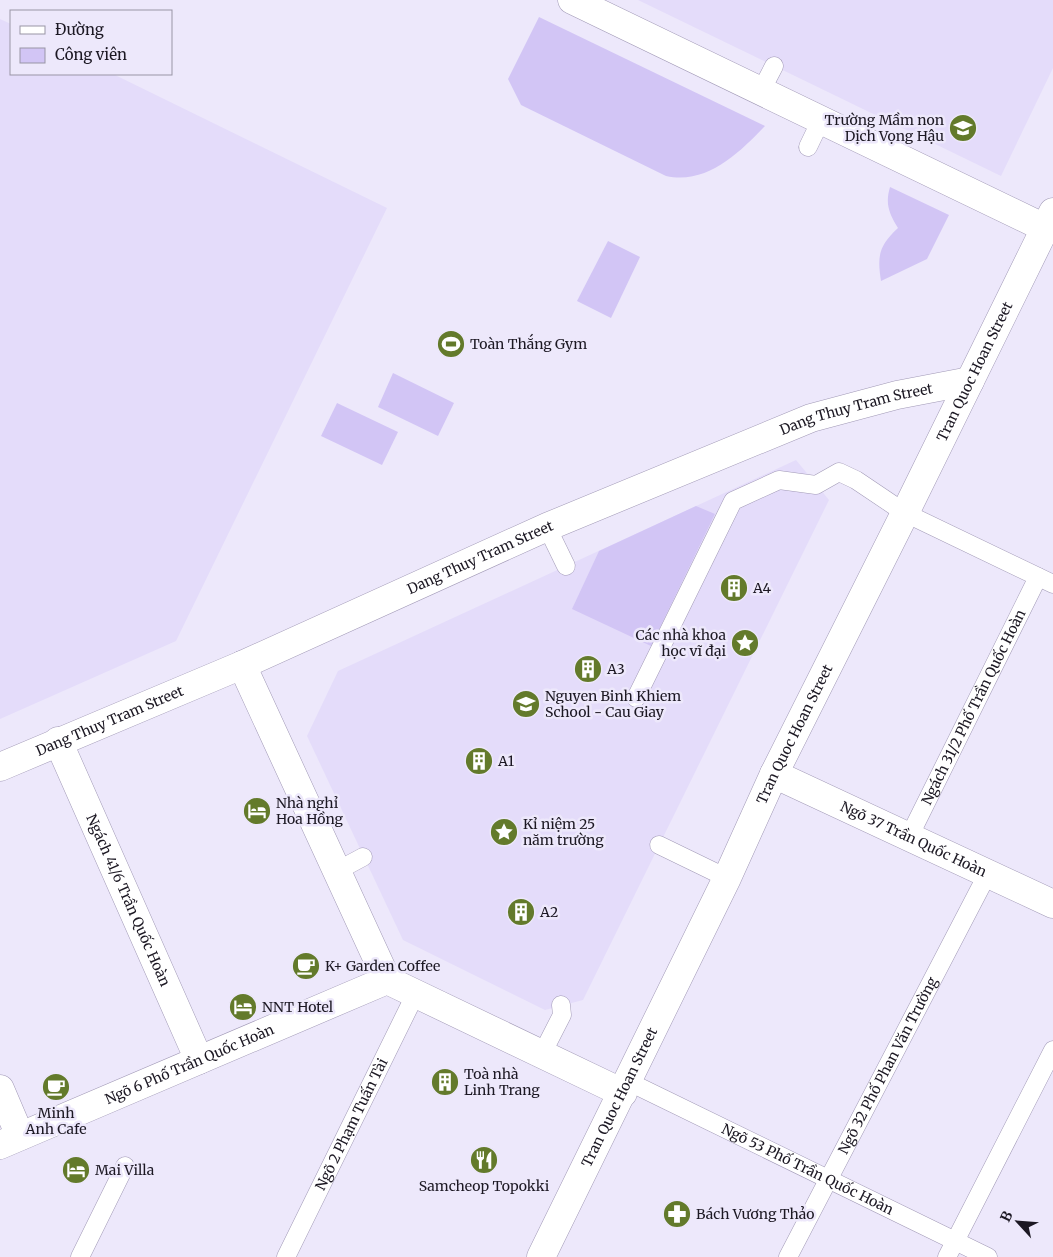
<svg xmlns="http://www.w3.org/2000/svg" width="1053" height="1257" font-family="Merriweather,serif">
  <rect width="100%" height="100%" fill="#ede8fb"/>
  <!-- built -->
  <g fill="#e4dcfa">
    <path d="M638,0H1053V68L1001,176Z"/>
    <path d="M0,19L11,24V74H113L387,208L176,641L0,719Z"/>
    <path d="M796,460L829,500L583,1000L545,1010L403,940L307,736L338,671Z"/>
  </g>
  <!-- green -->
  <g fill="#d2c5f5">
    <path d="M539,17L765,126C739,153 707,185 666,176L521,105L508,79Z"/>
    <path d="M890,187L949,215L927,259L881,281C877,255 879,246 898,228C889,213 885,204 890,187Z"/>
    <path d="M608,241L640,257L611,318L577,301Z"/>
    <path d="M393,373L454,403L438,436L378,407Z"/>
    <path d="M337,403L398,432L382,465L321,436Z"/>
    <path d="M696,506L715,514L651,646L572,609L599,551Z"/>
  </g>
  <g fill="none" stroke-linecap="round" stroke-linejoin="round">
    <defs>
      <g id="service">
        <path d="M761,91L774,66"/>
        <path d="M808,147L821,120"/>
        <path d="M547,527L566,566"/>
        <path d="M636,698L733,501L779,480L816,485L839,472L856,480L905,513L1053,584"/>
        <path id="s1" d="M909,837L1038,577"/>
        <path d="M659,845L727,878"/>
        <path d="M337,871L363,857"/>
        <path d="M542,1054L562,1015L561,1005"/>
        <path id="s2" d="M627,1081L988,1257"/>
        <path d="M80,1257L125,1166"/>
        <path id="s3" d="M286,1257L416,993"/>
        <path id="s4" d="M788,1257L988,873"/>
        <path d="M947,1257L1053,1050"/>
      </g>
      <g id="minor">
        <path d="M572,0L1045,228"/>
        <path d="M242,665L387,980"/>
        <path id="s5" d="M58,741L199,1060"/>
        <path id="s6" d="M0,767L242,665L547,527L811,418L897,395L970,381"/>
        <path id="s7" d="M774,774L1053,904"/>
        <path d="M0,1089L20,1136"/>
        <path id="s8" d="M0,1145L387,980L623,1093"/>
      </g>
      <g id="tertiary">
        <path id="s9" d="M541,1257L727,878L774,774L905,513L1053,212"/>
      </g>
    </defs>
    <!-- service casing -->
    <use href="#service" stroke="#a199b6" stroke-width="19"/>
    <!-- minor casing -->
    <use href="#minor" stroke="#a199b6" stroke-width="29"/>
    <!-- tertiary casing -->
    <use href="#tertiary" stroke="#a199b6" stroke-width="29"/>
    <!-- service -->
    <use href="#service" stroke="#fff" stroke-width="18"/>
    <!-- minor -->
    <use href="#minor" stroke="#fff" stroke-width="28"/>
    <!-- tertiary -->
    <use href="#tertiary" stroke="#fff" stroke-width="28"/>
  </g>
  <!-- icons -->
  <defs>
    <symbol id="school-disc" viewBox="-11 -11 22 22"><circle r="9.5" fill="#637a2b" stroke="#ede8fb"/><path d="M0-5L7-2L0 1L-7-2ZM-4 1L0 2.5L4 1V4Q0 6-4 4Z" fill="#fff"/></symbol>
    <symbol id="stadium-disc" viewBox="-11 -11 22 22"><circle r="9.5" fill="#637a2b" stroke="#ede8fb"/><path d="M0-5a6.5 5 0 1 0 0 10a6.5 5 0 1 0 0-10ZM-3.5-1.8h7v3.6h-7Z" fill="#fff"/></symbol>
    <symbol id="building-disc" viewBox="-11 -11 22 22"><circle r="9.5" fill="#637a2b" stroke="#ede8fb"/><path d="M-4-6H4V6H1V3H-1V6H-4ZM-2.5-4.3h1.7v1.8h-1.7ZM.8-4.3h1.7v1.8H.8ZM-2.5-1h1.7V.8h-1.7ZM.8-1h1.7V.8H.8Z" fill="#fff"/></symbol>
    <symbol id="sight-disc" viewBox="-11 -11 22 22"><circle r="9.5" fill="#637a2b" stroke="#ede8fb"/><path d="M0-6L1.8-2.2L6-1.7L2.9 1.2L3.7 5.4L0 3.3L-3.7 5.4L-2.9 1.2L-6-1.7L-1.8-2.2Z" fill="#fff"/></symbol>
    <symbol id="hotel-disc" viewBox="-11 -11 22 22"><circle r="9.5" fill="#637a2b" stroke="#ede8fb"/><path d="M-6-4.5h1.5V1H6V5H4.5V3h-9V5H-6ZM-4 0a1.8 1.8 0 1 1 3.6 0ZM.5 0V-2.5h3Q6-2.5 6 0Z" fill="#fff"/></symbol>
    <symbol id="cafe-disc" viewBox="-11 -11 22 22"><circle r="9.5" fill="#637a2b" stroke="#ede8fb"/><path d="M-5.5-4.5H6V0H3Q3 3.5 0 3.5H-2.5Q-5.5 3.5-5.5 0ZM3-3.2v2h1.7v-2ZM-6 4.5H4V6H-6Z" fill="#fff"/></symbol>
    <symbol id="restaurant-disc" viewBox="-11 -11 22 22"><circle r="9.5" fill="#637a2b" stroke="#ede8fb"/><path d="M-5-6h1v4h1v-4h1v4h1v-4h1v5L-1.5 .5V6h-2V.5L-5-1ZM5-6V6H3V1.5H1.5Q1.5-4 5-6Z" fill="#fff"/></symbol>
    <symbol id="pharmacy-disc" viewBox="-11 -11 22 22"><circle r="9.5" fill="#637a2b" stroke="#ede8fb"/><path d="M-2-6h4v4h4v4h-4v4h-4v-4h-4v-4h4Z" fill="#fff"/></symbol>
  </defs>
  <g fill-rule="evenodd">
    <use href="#school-disc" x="947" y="112" width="32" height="32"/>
    <use href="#stadium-disc" x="435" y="328" width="32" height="32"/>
    <use href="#building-disc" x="718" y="572" width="32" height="32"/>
    <use href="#sight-disc" x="729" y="627" width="32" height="32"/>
    <use href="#building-disc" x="572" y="653" width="32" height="32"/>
    <use href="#school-disc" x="510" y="688" width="32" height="32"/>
    <use href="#building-disc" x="463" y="745" width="32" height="32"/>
    <use href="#hotel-disc" x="241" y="795" width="32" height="32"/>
    <use href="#sight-disc" x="488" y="816" width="32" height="32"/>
    <use href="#building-disc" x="505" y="896" width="32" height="32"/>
    <use href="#cafe-disc" x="290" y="950" width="32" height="32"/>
    <use href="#hotel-disc" x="227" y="991" width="32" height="32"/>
    <use href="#building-disc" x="429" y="1066" width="32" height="32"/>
    <use href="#cafe-disc" x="40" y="1071" width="32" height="32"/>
    <use href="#restaurant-disc" x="468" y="1144" width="32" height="32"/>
    <use href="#hotel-disc" x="60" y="1154" width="32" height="32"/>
    <use href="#pharmacy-disc" x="661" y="1198" width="32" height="32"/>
  </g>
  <g text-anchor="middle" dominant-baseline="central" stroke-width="5" stroke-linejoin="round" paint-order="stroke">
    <!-- poi labels -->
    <g font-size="14" fill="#1c1823" stroke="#ede8fb" text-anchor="start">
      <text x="944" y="120" text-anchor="end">Trường Mầm non<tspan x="944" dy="16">Dịch Vọng Hậu</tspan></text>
      <text x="470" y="344">Toàn Thắng Gym</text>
      <text x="753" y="588">A4</text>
      <text x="726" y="635" text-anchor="end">Các nhà khoa<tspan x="726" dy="16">học vĩ đại</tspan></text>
      <text x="607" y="669">A3</text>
      <text x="545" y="696">Nguyen Binh Khiem<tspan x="545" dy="16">School - Cau Giay</tspan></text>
      <text x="498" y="761">A1</text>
      <text x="276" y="803">Nhà nghỉ<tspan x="276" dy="16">Hoa Hồng</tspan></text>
      <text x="523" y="824">Kỉ niệm 25<tspan x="523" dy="16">năm trường</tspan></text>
      <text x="540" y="912">A2</text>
      <text x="325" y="966">K+ Garden Coffee</text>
      <text x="262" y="1007">NNT Hotel</text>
      <text x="464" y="1074">Toà nhà<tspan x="464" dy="16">Linh Trang</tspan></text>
      <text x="56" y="1113" text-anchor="middle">Minh<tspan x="56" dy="16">Anh Cafe</tspan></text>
      <text x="95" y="1170">Mai Villa</text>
      <text x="484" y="1186" text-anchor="middle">Samcheop Topokki</text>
      <text x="696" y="1214">Bách Vương Thảo</text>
    </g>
    <!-- street labels -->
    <g font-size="14" fill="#1c1823" stroke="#ede8fb">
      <text stroke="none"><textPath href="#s9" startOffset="986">Tran Quoc Hoan Street</textPath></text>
      <text stroke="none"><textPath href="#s6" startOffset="929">Dang Thuy Tram Street</textPath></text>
      <text stroke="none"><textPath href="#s6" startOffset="524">Dang Thuy Tram Street</textPath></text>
      <text stroke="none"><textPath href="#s1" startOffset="145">Ngách 31/2 Phố Trần Quốc Hoàn</textPath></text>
      <text stroke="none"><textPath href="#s6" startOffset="119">Dang Thuy Tram Street</textPath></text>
      <text stroke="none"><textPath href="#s9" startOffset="581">Tran Quoc Hoan Street</textPath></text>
      <text stroke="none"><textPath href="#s7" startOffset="154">Ngõ 37 Trần Quốc Hoàn</textPath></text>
      <text stroke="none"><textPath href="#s5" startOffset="174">Ngách 41/6 Trần Quốc Hoàn</textPath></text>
      <text stroke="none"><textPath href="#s8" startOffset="206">Ngõ 6 Phố Trần Quốc Hoàn</textPath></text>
      <text stroke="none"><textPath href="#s4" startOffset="216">Ngõ 32 Phố Phan Văn Trường</textPath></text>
      <text stroke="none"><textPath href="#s9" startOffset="178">Tran Quoc Hoan Street</textPath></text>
      <text stroke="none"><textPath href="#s3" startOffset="148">Ngõ 2 Phạm Tuấn Tài</textPath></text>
      <text stroke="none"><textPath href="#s2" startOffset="201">Ngõ 53 Phố Trần Quốc Hoàn</textPath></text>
    </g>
  </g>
  <!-- legend -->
  <rect x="10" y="10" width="162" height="65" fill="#ede8fb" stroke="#9995a5"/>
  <rect x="20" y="26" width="25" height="8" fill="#ffffff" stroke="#9995a5"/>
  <text x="55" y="35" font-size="15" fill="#1c1823">Đường</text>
  <rect x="20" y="48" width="25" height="15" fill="#d2c5f5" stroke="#9995a5"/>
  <text x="55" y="60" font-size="15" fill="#1c1823">Công viên</text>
  <!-- north arrow -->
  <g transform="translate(1018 1222) rotate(296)" stroke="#ede8fb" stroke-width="4" paint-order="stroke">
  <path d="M0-4L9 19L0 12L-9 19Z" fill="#1c1823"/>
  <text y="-8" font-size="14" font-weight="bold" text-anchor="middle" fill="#1c1823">B</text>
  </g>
</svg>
